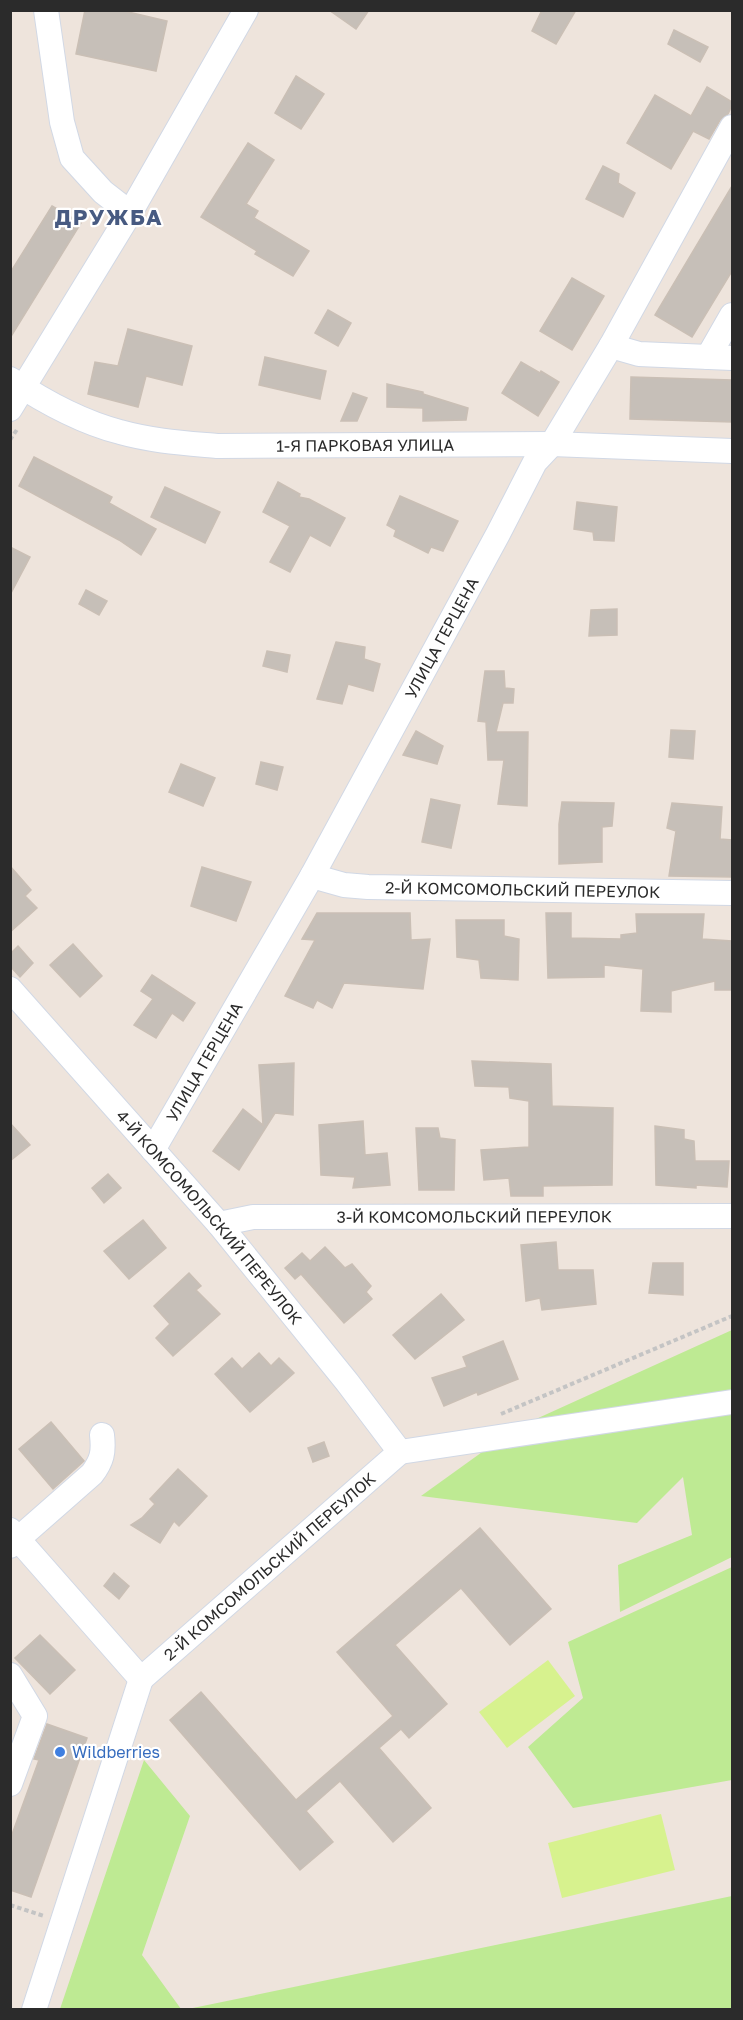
<svg xmlns="http://www.w3.org/2000/svg" width="743" height="2020" font-family="'Golos Text',sans-serif">
  <rect width="100%" height="100%" fill="#eee4dc"/>
  <!-- green -->
  <g fill="#beea93">
    <path d="M732,1330V1557L620,1612L618,1565L692,1535L683,1477L637,1523L421,1496L514,1429Z"/>
    <path d="M732,1567V1780L573,1808L528,1747L583,1698L568,1642Z"/>
    <path d="M144,1760L190,1816L142,1955L181,2009H60Z"/>
    <path d="M732,1896V2009H188Z"/>
  </g>
  <!-- pitch -->
  <g fill="#d7f28e">
    <path d="M548,1660L575,1696L507,1748L479,1712Z"/>
    <path d="M661,1814L675,1870L562,1898L548,1843Z"/>
  </g>
  <!-- building -->
  <g fill="#c6bfb8" stroke="#cabfb5" stroke-width="1.5">
    <path d="M85,10H120L167,21L156,71L76,54Z"/>
    <path d="M329,10H369L356,29Z"/>
    <path d="M542,10H576L556,44L532,31Z"/>
    <path d="M674,30L708,47L700,62L668,44Z"/>
    <path d="M296,76L324,94L301,129L275,113Z"/>
    <path d="M707,87L732,102V105L728,114L720,120L709,139L693,131L671,169L627,143L655,95L691,116Z"/>
    <path d="M248,143L274,160L246,204L258,211L254,218L309,251L293,276L255,254L257,251L201,217Z"/>
    <path d="M603,166L619,174L618,183L635,193L623,217L586,199Z"/>
    <path d="M732,186V271L692,337L655,315Z"/>
    <path d="M52,206L81,223L10,338V273Z"/>
    <path d="M572,278L604,296L572,350L540,331Z"/>
    <path d="M328,310L351,323L338,346L315,333Z"/>
    <path d="M128,329L192,346L182,385L146,376L138,407L88,394L95,362L118,366Z"/>
    <path d="M265,357L326,371L320,399L259,385Z"/>
    <path d="M521,362L540,373L541,371L559,382L538,416L502,393Z"/>
    <path d="M631,377L732,380V422L630,419Z"/>
    <path d="M387,384L423,392V394L468,408L466,420L423,421V408L387,407Z"/>
    <path d="M353,393L367,398L357,421H341Z"/>
    <path d="M34,457L112,497L109,503L156,529L141,555L119,540L19,486Z"/>
    <path d="M278,482L300,494L299,497L309,499L345,518L330,546L310,535L290,572L270,562L290,526L263,512Z"/>
    <path d="M165,487L220,512L205,543L151,517Z"/>
    <path d="M400,496L458,521L443,551L431,547L428,553L394,536L396,530L387,525Z"/>
    <path d="M577,502L617,507L614,541L594,540L593,532L574,529Z"/>
    <path d="M10,547L30,557L10,595Z"/>
    <path d="M86,590L107,601L99,615L79,604Z"/>
    <path d="M617,609V635L589,636L591,610Z"/>
    <path d="M336,642L365,647L364,659L380,664L373,691L348,684L342,704L317,699Z"/>
    <path d="M267,651L290,655L287,672L263,666Z"/>
    <path d="M485,671H504L505,688L514,689L513,703H503L496,732H528L527,806L498,804L504,760H488L486,722L478,721Z"/>
    <path d="M671,730L695,731L693,759L669,757Z"/>
    <path d="M416,731L443,746L437,764L403,755Z"/>
    <path d="M261,762L283,767L277,790L256,784Z"/>
    <path d="M181,764L215,778L203,806L169,792Z"/>
    <path d="M431,799L460,805L451,848L422,842Z"/>
    <path d="M562,802L614,803L612,826L602,827V862L559,864V824Z"/>
    <path d="M672,803L722,807L720,839L732,840V877L669,876L676,831L667,828Z"/>
    <path d="M10,866L31,890L25,896L37,908L10,932Z"/>
    <path d="M202,867L251,882L236,921L191,906Z"/>
    <path d="M317,913H410L411,940L430,939L423,989L344,983L332,1008L317,1000L313,1008L285,996L315,940L302,939Z"/>
    <path d="M546,913H571V938L621,939V935L637,933L636,914H704L702,939L732,941V990H715V981L671,991V1012L641,1011L643,969L604,965V977L548,978Z"/>
    <path d="M456,920H504V936L519,939L518,980L481,978L479,960L457,957Z"/>
    <path d="M73,944L102,976L80,997L50,965Z"/>
    <path d="M18,946L33,963L20,977L10,966V954Z"/>
    <path d="M152,975L195,1003L183,1021L172,1013L156,1038L134,1025L153,999L141,991Z"/>
    <path d="M472,1061L551,1064L552,1106L613,1108L612,1185L543,1186V1196H511L509,1178L484,1180L481,1150L529,1147V1101L510,1098L509,1087L475,1086Z"/>
    <path d="M294,1063L293,1115L275,1113L239,1170L213,1151L243,1109L263,1125L259,1065Z"/>
    <path d="M363,1121L365,1155L387,1153L390,1185L353,1188L355,1177L321,1175L319,1125Z"/>
    <path d="M10,1123L30,1145L10,1161Z"/>
    <path d="M655,1126L684,1130V1139L694,1141L695,1161H729L727,1187L696,1185V1188L656,1185Z"/>
    <path d="M416,1128H438L440,1138L455,1140L454,1190H419Z"/>
    <path d="M108,1174L121,1188L104,1203L92,1188Z"/>
    <path d="M143,1220L166,1248L129,1279L104,1251Z"/>
    <path d="M556,1242L558,1270H593L596,1304L542,1310L540,1298L526,1301L521,1245Z"/>
    <path d="M325,1247L345,1268L352,1264L371,1286L366,1292L372,1299L344,1323L301,1274L295,1279L285,1268L302,1253L310,1261Z"/>
    <path d="M653,1263H683V1295L649,1293Z"/>
    <path d="M189,1273L201,1286L196,1290L220,1314L173,1356L156,1338L170,1324L154,1306Z"/>
    <path d="M441,1294L464,1320L415,1359L393,1335Z"/>
    <path d="M503,1341L518,1379L478,1395L477,1392L444,1406L432,1378L467,1367L463,1357Z"/>
    <path d="M259,1353L271,1366L279,1358L294,1373L250,1412L215,1374L232,1358L242,1369Z"/>
    <path d="M51,1422L84,1461L53,1489L19,1449Z"/>
    <path d="M324,1442L329,1456L313,1462L308,1448Z"/>
    <path d="M178,1469L207,1496L179,1526L174,1521L160,1543L131,1525L142,1518L155,1504L150,1499Z"/>
    <path d="M480,1528L551,1609L510,1645L461,1588L395,1645L447,1704L409,1738L401,1729L379,1748L431,1808L393,1842L340,1781L306,1811L333,1842L300,1870L170,1720L201,1692L296,1800L393,1716L337,1652Z"/>
    <path d="M114,1573L129,1586L119,1599L104,1586Z"/>
    <path d="M40,1635L75,1670L50,1694L15,1658Z"/>
    <path d="M47,1724L87,1738L31,1897L10,1890V1840L39,1760L34,1759Z"/>
  </g>
  <g fill="none" stroke-linecap="round" stroke-linejoin="round">
    <defs>
      <g id="minor">
        <path d="M46,10L62,122L72,158L103,192L130,213"/>
        <path d="M611,346L639,354L732,358"/>
        <path d="M708,357L732,315"/>
        <path id="s1" d="M10,379C43,401 81,422 120,432C152,441 184,443 217,446L552,444L732,451"/>
        <path d="M10,409L130,213L246,10"/>
        <path id="s2" d="M312,876L344,885L368,887L732,893"/>
        <path id="s3" d="M10,989L219,1224L347,1382L400,1452"/>
        <path id="s4" d="M153,1150L312,876L498,534L535,462L552,444L611,346L732,127"/>
        <path id="s5" d="M219,1224L253,1217L732,1216"/>
        <path d="M400,1452L732,1402"/>
        <path d="M10,1530L141,1679"/>
        <path d="M10,1546L92,1474C102,1461 104,1452 102,1435"/>
        <path d="M10,1675L35,1716L10,1784"/>
        <path id="s6" d="M141,1679L400,1452"/>
        <path d="M34,2010L141,1679"/>
      </g>
    </defs>
    <!-- minor casing -->
    <use href="#minor" stroke="#d1d8e5" stroke-width="26"/>
    <!-- path -->
    <g stroke="#c4c4c4" stroke-width="4" stroke-dasharray="4.5 3" stroke-linecap="butt">
      <path d="M10,440L18,428"/>
      <path d="M501,1414L732,1316"/>
      <path d="M10,1905L44,1916"/>
    </g>
    <!-- minor -->
    <use href="#minor" stroke="#fff" stroke-width="24"/>
  </g>
  <!-- markers -->
  <circle fill="#3f7fe0" stroke="#fff" stroke-width="2" cx="60" cy="1752" r="6"/>
  <g text-anchor="middle" dominant-baseline="central" stroke-width="4.5" stroke-linejoin="round" paint-order="stroke">
    <!-- street labels -->
    <g font-size="16" fill="#2b2b2b" stroke="#fff">
      <text stroke="none"><textPath href="#s1" startOffset="369">1-Я ПАРКОВАЯ УЛИЦА</textPath></text>
      <text stroke="none"><textPath href="#s4" startOffset="588">УЛИЦА ГЕРЦЕНА</textPath></text>
      <text stroke="none"><textPath href="#s2" startOffset="212">2-Й КОМСОМОЛЬСКИЙ ПЕРЕУЛОК</textPath></text>
      <text stroke="none"><textPath href="#s4" startOffset="102">УЛИЦА ГЕРЦЕНА</textPath></text>
      <text stroke="none"><textPath href="#s5" startOffset="256">3-Й КОМСОМОЛЬСКИЙ ПЕРЕУЛОК</textPath></text>
      <text stroke="none"><textPath href="#s3" startOffset="303">4-Й КОМСОМОЛЬСКИЙ ПЕРЕУЛОК</textPath></text>
      <text stroke="none"><textPath href="#s6" startOffset="171">2-Й КОМСОМОЛЬСКИЙ ПЕРЕУЛОК</textPath></text>
    </g>
    <!-- shop labels -->
    <g font-size="16" fill="#366cbe" stroke="#fff" text-anchor="start">
      <text x="72" y="1752">Wildberries</text>
    </g>
    <!-- district labels -->
    <g font-size="22" font-weight="bold" letter-spacing="1.5" fill="#475a81" stroke="#fff">
      <text x="109" y="216">ДРУЖБА</text>
    </g>
  </g>
  <!-- border -->
  <rect width="743" height="2020" fill="none" stroke="#2b2b2b" stroke-width="24"/>
</svg>
